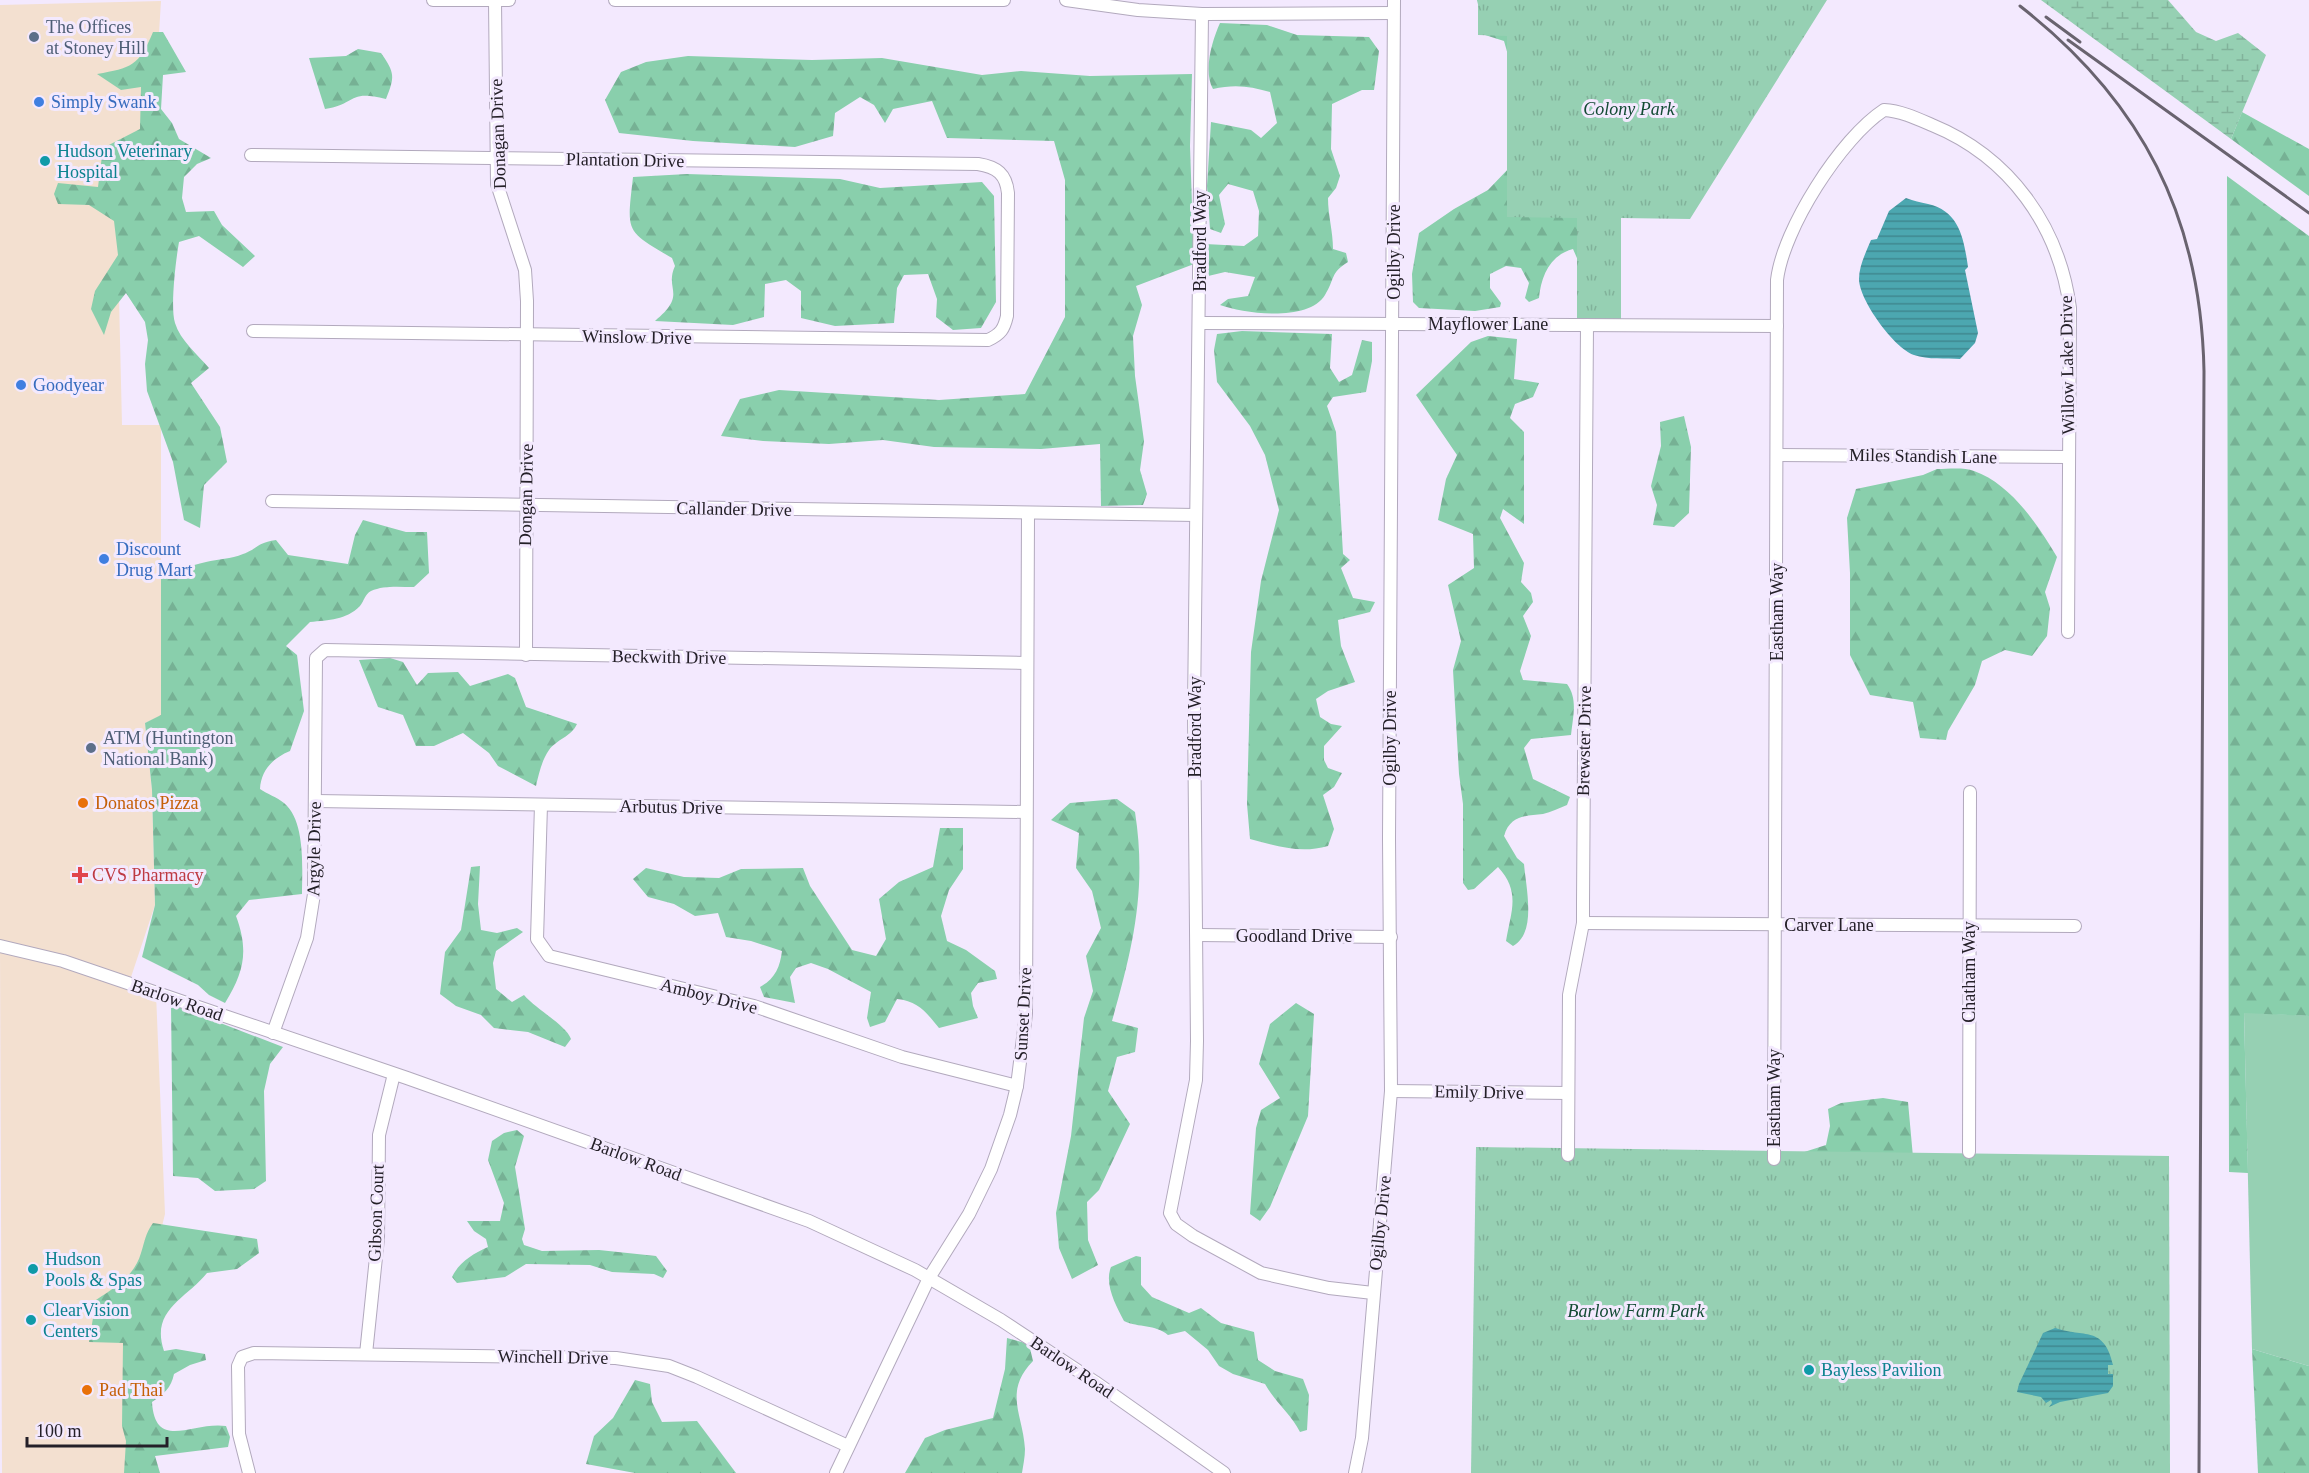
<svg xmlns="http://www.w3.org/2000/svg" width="2309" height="1473" font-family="Georgia,serif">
  <defs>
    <pattern id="forest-firs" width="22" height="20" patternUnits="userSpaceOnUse" patternTransform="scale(1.5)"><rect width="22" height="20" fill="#89cfac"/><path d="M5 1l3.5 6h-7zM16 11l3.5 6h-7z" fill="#76b194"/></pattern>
    <pattern id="wetland-marsh" width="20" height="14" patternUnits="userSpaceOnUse" patternTransform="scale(1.5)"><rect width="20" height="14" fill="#96d0b3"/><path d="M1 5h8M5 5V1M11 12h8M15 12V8" fill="none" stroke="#81b29a"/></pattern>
    <pattern id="park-tufts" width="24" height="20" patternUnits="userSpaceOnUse" patternTransform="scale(1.5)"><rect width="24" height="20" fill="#96d0b3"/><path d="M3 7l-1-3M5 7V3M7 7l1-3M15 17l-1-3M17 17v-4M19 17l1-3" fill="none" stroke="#81b29a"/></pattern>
    <pattern id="water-rules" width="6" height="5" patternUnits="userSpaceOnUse" patternTransform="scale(1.5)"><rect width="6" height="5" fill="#4ca7b0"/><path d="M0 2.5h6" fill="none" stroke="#3f888f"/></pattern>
  </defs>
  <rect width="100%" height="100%" fill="#f3e9fe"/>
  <!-- commercial -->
  <g fill="#f3e0d0">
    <path d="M161,1L152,146L117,212L122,425H161V716L145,723L152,790L155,905L131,977L0,942V5Z"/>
    <path d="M0,946L156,993L165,1214L142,1307L129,1432L128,1473H2Z"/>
  </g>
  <!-- grass -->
  <path fill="#96d0b3" d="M2244,1012L2309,1016V1366L2252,1349Z"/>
  <!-- forest -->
  <g fill="url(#forest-firs)">
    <path d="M1477,0H1558L1590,210L1580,265L1573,249C1550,255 1541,276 1539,298L1529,302L1525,298L1529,283L1521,268L1506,266L1490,274V288L1501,303L1500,307L1475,311L1419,308L1413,302L1412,274L1419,233L1454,209L1488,190L1511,166L1520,97L1504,41L1485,35Z"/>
    <path d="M1220,23L1267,25L1297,35L1369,37L1379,51L1374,90H1362L1332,104L1331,149L1340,176L1336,188L1328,198C1328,216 1333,231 1333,249L1346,253L1348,262C1330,273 1335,279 1325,295C1309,322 1245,314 1220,305L1228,299L1248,296L1255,277L1225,272L1204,277L1205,244L1244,246L1258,236L1259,211L1253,191L1228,184L1219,195L1225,224L1221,233L1210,229L1207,186L1211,122L1251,130L1261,138L1277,123L1270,92C1250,86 1234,84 1213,89C1203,71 1212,41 1220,23Z"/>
    <path d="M153,32H163L186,72L163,75L161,109L172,123L179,139L211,158L197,164L184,177L182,198L186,212L214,211L222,225L255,256L243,267L199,236L179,242C176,259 170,307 175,323C180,340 198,355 209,368L191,383L220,427L227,462L204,485L200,528L184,520L173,462L147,391L145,364L148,340L145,322L126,293L111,312L104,335L91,309L95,291L118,255L114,221L89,205L58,204L54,194L58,183L98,187L103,148L140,129L141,87L121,90L97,74C131,68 139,66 153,32Z"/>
    <path d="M358,49L381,53C395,73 395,77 386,99C347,89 356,105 325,109L309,58L346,56Z"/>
    <path d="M688,56L812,60L882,58L982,75L1021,71L1090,76L1192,74L1190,146L1194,264L1136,286L1142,305L1133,336L1135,376L1144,441L1140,470L1147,494L1143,505L1101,506L1100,444L1041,449L934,447L883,440L829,444L763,441L721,436L740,399L779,390L939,400L1025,394L1065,317V180L1054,141L947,138L932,101L893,109L885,123L874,105L860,97L835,113L833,136L795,147L693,141L619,133L605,100L621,72L646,62Z"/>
    <path d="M2242,112L2309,149V196L2231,139Z"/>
    <path d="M687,174L840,179L880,188L982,182L994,196L996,302L981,328L953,330L936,317L937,299L928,274L904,275L897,288L894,323L835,326L801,318V291L786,280L765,284L764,317L733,325L655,321C688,294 664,290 675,266L672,258C624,230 627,232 633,177Z"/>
    <path d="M2227,176L2309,236V1016L2244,1013L2248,1173L2229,1172Z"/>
    <path d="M1242,331L1332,334L1330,368L1339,382L1352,375L1362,340L1372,342V361L1366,392L1333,397L1327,406L1336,432L1343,554L1350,560L1341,568L1353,598L1375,602L1370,612L1338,620L1341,646L1355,682L1328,691L1316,699L1320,717L1331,724L1342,726L1324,746V760L1328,768L1342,773L1334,787L1323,795L1334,829L1328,846C1300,854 1277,846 1250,839L1247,804L1251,652L1261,581L1279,510L1265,455L1250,426L1217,382L1214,350L1217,334Z"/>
    <path d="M1488,336L1517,339L1514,379L1539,383L1533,397L1515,404L1510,418L1524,432V524L1503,509L1500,518L1524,563L1521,582L1531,593L1533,602L1523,616L1531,636L1520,671L1523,680L1567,684C1578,699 1573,716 1571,735L1531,739L1524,748L1533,779L1570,797L1567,805C1559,808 1551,812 1543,814C1526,816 1510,815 1504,836L1517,858L1524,864C1526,888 1537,933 1513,946L1506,941C1511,911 1521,892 1498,867L1474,889L1468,890L1463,883V804L1459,774L1453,670L1461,641L1448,585L1474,568L1473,534L1438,520L1446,479L1457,455L1416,395L1471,342Z"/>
    <path d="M1684,416L1691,447L1689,513L1674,527L1653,525L1657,505L1651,486L1661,446L1660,422Z"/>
    <path d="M1937,469C1948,469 1964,467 1974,471C2011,484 2038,525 2057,557L2045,592L2050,608L2047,636L2032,656L2005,650L1982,661L1975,685L1948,731L1946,740L1920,738L1913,702L1870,695L1850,655V573L1847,518L1856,489L1923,475Z"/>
    <path d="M363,520L406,532H427L429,573L414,587C400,587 384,585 371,591C365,594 364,601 360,606C346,620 329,620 310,622L286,646L297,655L304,711L290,751C273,758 261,770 260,789C267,794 277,797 284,803C306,821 302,870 302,894L249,900L236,916C249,951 244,972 225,1003L209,995L198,985L142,957L155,905L152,790L145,723L161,715V572C179,570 189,566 206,562C218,559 231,559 243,554C259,548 256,543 276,540L288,555L348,564L355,535Z"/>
    <path d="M390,658L403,662L417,685L428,673L458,672L470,686L508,674L515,678L526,707L577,724C571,737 557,739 549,750C542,760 539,773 536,786L498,766L489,753L463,733L434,746H416L403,715L378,707L359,660Z"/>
    <path d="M1117,799L1135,812C1147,889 1133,947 1112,1021L1138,1028L1135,1052L1117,1057L1108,1091L1130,1124L1099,1190L1087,1202L1088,1240L1098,1265L1072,1279L1059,1248L1056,1213L1071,1136L1084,1018L1093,991L1086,956L1101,928L1092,891L1076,868L1079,833L1051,820L1070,803Z"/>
    <path d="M940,828H963V869L949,890L941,916L947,941L966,950L995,971L997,979L978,983L971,993L973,1006L978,1018L939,1028C926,1012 918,1001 897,999L885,1022L870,1027L867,1018L871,992L828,969L811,963L796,968L790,977L795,1003L764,997L760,987C775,979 780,967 782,951L751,941L726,937L718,913L695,916L674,904L648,897L633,879L646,868L684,877L719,878L741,869L803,868L810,886L852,950L876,956L886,939L879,899L899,882L933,867Z"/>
    <path d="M480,866L478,904L481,930L497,933L517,928L523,932L496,951L493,963L496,989L512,1002L524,995C537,1010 566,1025 571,1039L565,1047L528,1032L494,1028L481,1015L456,1006L440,994L445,952L461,930L471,867Z"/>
    <path d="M1296,1003L1314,1014L1308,1116L1270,1207L1260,1221L1250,1214L1256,1128L1261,1110L1280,1098L1259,1064L1270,1024Z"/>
    <path d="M171,1004L283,1047L270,1064L264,1091L266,1181L254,1189L215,1191L198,1178L173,1176Z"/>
    <path d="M1883,1098L1908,1102L1913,1157L1798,1154L1826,1145L1830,1126L1828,1109L1841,1103Z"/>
    <path d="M517,1130L524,1136L515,1167L525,1229L522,1239L524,1245L542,1251L599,1250L656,1256L667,1271L663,1278L654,1274L612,1272L590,1265L526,1264L505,1277L457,1283L452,1277C460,1261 473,1254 488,1247L486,1239L474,1231L467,1221H500L504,1203L488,1160L492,1141L504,1133Z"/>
    <path d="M153,1223L257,1239L259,1253L237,1269L207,1273C186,1299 150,1310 164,1351L176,1349L205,1354L206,1360L190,1365L174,1374C171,1388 164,1394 152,1402C155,1452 193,1421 226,1426L230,1437L228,1447L155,1456L160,1473H124L126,1441L122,1426L123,1343L89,1342L96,1300C115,1287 134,1277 141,1253C145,1241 145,1234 153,1223Z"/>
    <path d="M1136,1256L1141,1257V1285L1152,1297L1189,1313L1201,1308L1221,1323L1254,1332L1258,1360L1275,1371L1303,1379L1309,1395L1307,1430L1300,1432C1291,1414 1275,1402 1265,1384L1233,1374L1219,1366L1208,1350L1185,1331L1168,1335C1155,1324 1139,1328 1124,1321C1116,1306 1104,1284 1111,1267Z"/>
    <path d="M1007,1338L1029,1344L1033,1361C1003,1392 1023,1414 1025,1449C1025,1457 1023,1466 1022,1473H905L925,1438L945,1430L993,1418L1005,1369Z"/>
    <path d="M2252,1349L2309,1366V1473H2258Z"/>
    <path d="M635,1380L650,1384L652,1402L662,1422L697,1421L736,1473H635L586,1464L594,1436L613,1418Z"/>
  </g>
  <!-- wetland -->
  <path fill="url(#wetland-marsh)" d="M2041,0H2168L2196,32L2216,41L2238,33L2266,55L2231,139Z"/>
  <!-- park -->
  <g fill="url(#park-tufts)">
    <path d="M1478,0H1827L1690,219L1621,218V325H1577V218L1507,217V36L1478,35Z"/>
    <path d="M1476,1147L2169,1156L2170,1473H1471Z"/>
  </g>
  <!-- water -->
  <g fill="url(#water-rules)">
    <path d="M1906,198C1914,201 1920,202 1928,204C1960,211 1964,240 1968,267L1965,270L1978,333L1975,343L1960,359C1946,358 1928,360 1914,355C1894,348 1859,300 1859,279C1859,266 1866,252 1871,240L1877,239L1889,211Z"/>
    <path d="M2055,1328C2084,1338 2104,1325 2113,1365H2108V1374H2113V1386L2108,1393L2060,1402L2049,1407L2052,1403L2051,1400L2046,1403L2041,1397L2017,1392L2019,1384L2043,1333Z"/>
  </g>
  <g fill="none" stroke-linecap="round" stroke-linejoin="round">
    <defs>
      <g id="minor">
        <path d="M433,0H509"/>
        <path d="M615,0H1004"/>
        <path d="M1066,0L1138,10L1202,14L1393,13"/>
        <path d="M495,1L497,184L525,270L527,301L526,655"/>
        <path d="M1202,14L1194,709L1197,1041L1196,1080L1170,1213L1176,1224L1193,1236L1261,1273L1329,1288L1373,1293"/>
        <path d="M251,155L978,164C997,167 1006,174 1008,193L1007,316C1004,329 1001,334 988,340L253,331"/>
        <path d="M1200,323L1777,326"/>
        <path d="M1778,455L2067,457"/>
        <path d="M272,501L1196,515"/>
        <path d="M316,801L1026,812"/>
        <path d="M541,805L537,939L549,956L754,1006L902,1057L1017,1086"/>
        <path d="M1583,923L2075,926"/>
        <path d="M1198,935L1391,937"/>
        <path d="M0,946L63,961L407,1078L809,1221L915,1270L1001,1320L1095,1382L1224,1473"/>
        <path d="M273,1033L307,938L314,894L316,658L325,650L1026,663"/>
        <path d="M1391,1091L1568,1093"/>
        <path d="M1969,1152L1970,792"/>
        <path d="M1568,1155L1569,995L1583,923V902L1587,325"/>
        <path d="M1774,1159L1777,280C1783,229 1841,138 1884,110C1901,111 1916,118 1932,125C2010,157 2059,226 2070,308L2068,632"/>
        <path d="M366,1354L378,1238L379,1135L394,1074"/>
        <path d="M249,1473L239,1434L238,1366L242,1357L254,1353L616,1358L669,1366L697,1377L848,1446"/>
        <path d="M836,1473L929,1278L969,1214L991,1169L1010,1115L1017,1086L1026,1014L1028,514"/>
        <path d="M1355,1473L1362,1438L1391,1091L1389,839L1394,0"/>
      </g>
    </defs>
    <!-- minor casing -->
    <use href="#minor" stroke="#b2a9bd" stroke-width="14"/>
    <!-- minor -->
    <use href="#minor" stroke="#fff" stroke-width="12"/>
    <!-- rail -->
    <g stroke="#69636f" stroke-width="3">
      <path d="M2020,6C2142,101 2201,217 2204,371L2199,1473"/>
      <path d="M2046,17L2080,42"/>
      <path d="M2068,40L2309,213"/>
    </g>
  </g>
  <!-- markers -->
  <g fill="#5c6f8a" stroke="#f3e9fe" stroke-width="2">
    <circle cx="34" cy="37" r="6"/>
    <circle cx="91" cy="748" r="6"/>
  </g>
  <g fill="#3f7fe0" stroke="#f3e9fe" stroke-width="2">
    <circle cx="39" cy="102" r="6"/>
    <circle cx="21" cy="385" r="6"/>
    <circle cx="104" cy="559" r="6"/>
  </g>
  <g fill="#0f9aa8" stroke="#f3e9fe" stroke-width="2">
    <circle cx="45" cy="161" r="6"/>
    <circle cx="33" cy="1269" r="6"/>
    <circle cx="31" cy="1320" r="6"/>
    <circle cx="1809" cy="1370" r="6"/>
  </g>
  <g fill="#e8710a" stroke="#f3e9fe" stroke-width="2">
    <circle cx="83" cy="803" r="6"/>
    <circle cx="87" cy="1390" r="6"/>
  </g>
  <path fill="#e0444e" stroke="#f3e9fe" stroke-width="2" d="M77 866h6v6h6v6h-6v6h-6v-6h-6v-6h6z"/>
  <g text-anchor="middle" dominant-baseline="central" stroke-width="6" stroke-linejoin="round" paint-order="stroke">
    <!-- service labels -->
    <g font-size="18" fill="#4e5e75" stroke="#f3e9fe" text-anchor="start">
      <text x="46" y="27">The Offices<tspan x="46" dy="21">at Stoney Hill</tspan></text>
      <text x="103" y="738">ATM (Huntington<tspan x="103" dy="21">National Bank)</tspan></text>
    </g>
    <!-- shop labels -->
    <g font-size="18" fill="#366cbe" stroke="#f3e9fe" text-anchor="start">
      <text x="51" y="102">Simply Swank</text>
      <text x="33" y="385">Goodyear</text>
      <text x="116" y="549">Discount<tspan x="116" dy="21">Drug Mart</tspan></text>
    </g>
    <!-- park labels -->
    <g font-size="18" font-style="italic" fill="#134b34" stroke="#f3e9fe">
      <text x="1629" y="109">Colony Park</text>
      <text x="1636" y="1311">Barlow Farm Park</text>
    </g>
    <!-- street labels -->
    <g font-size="18" fill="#242028" stroke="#f3e9fe">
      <text transform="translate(498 134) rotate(-92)">Donagan Drive</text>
      <text transform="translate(625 160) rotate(1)">Plantation Drive</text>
      <text transform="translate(1200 241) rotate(-90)">Bradford Way</text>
      <text transform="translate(1394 252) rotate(-90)">Ogilby Drive</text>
      <text x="1488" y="324">Mayflower Lane</text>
      <text transform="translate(637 337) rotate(1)">Winslow Drive</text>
      <text transform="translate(2067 365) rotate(-91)">Willow Lake Drive</text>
      <text transform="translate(1923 456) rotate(1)">Miles Standish Lane</text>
      <text transform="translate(526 495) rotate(-89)">Dongan Drive</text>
      <text transform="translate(734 509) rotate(1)">Callander Drive</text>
      <text transform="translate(1777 612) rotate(-90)">Eastham Way</text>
      <text transform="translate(669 657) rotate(1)">Beckwith Drive</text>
      <text transform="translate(1195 727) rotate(-90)">Bradford Way</text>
      <text transform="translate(1390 738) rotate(-90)">Ogilby Drive</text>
      <text transform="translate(1584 741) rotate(-89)">Brewster Drive</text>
      <text transform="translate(671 807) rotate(1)">Arbutus Drive</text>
      <text transform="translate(314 849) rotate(-89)">Argyle Drive</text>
      <text x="1829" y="925">Carver Lane</text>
      <text x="1294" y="936">Goodland Drive</text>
      <text transform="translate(1969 972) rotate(-90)">Chatham Way</text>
      <text transform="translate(709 996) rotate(14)">Amboy Drive</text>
      <text transform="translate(177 1000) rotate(19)">Barlow Road</text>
      <text transform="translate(1023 1014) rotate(-87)">Sunset Drive</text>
      <text transform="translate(1479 1092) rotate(1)">Emily Drive</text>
      <text transform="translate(1774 1098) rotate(-90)">Eastham Way</text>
      <text transform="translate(636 1159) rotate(20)">Barlow Road</text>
      <text transform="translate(376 1213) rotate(-88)">Gibson Court</text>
      <text transform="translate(1380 1223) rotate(-84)">Ogilby Drive</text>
      <text transform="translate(553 1357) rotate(1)">Winchell Drive</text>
      <text transform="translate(1072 1367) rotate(34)">Barlow Road</text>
    </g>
    <!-- culture labels -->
    <g font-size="18" fill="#0d838f" stroke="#f3e9fe" text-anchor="start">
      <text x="57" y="151">Hudson Veterinary<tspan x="57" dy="21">Hospital</tspan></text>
      <text x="45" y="1259">Hudson<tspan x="45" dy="21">Pools &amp; Spas</tspan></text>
      <text x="43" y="1310">ClearVision<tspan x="43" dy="21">Centers</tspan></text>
      <text x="1821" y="1370">Bayless Pavilion</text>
    </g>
    <!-- food labels -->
    <g font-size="18" fill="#c56008" stroke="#f3e9fe" text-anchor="start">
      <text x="95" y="803">Donatos Pizza</text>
      <text x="99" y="1390">Pad Thai</text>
    </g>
    <!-- health labels -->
    <g font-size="18" fill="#be3a42" stroke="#f3e9fe" text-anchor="start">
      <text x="92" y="875">CVS Pharmacy</text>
    </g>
  </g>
  <!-- scale -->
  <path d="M27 1437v9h140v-9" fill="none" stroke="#242028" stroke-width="3"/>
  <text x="36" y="1437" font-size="18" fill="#242028" stroke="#f3e9fe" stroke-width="4.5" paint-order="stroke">100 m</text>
</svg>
